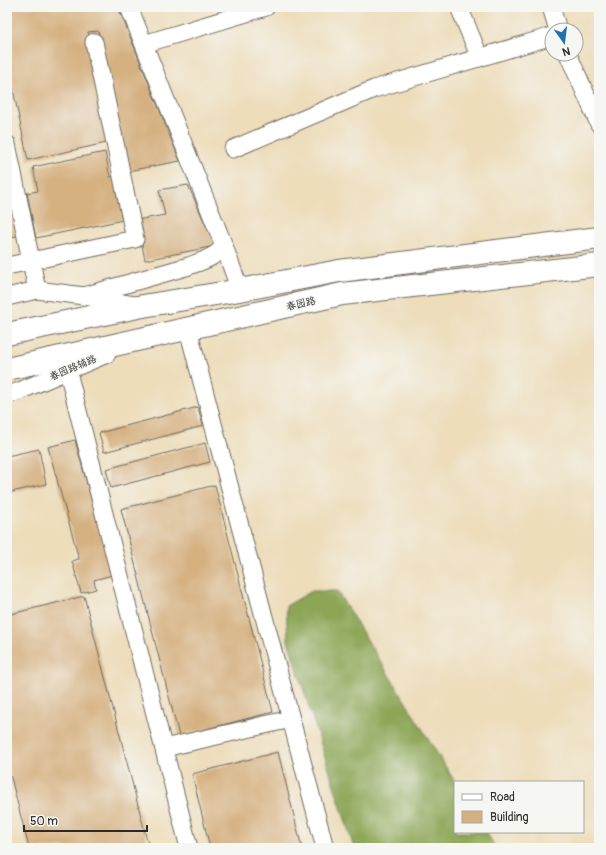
<svg xmlns="http://www.w3.org/2000/svg" width="606" height="855" font-family="Pangolin,'LXGW WenKai TC',sans-serif">
  <rect width="100%" height="100%" fill="#f6f6f2"/>
  <filter id="ink" filterUnits="userSpaceOnUse"><feTurbulence type="fractalNoise" baseFrequency=".025" numOctaves="2"/><feDisplacementMap in="SourceGraphic" scale="8" xChannelSelector="R" yChannelSelector="G"/><feConvolveMatrix kernelMatrix="1 2 1 2 8 2 1 2 1" color-interpolation-filters="sRGB"/></filter>
  <filter id="wash" filterUnits="userSpaceOnUse"><feTurbulence type="fractalNoise" baseFrequency=".012" numOctaves="4" result="noise"/><feDisplacementMap in="SourceGraphic" scale="16" xChannelSelector="R" yChannelSelector="G"/><feGaussianBlur stdDeviation="0.9" result="paint"/><feColorMatrix in="noise" values="0 0 0 0 0 0 0 0 0 0 0 0 0 0 0 0 0 1.4 0 .05"/><feComposite in="paint" operator="in"/></filter>
  <g filter="url(#wash)">
    <rect width="100%" height="100%" fill="#edddbb"/>
    <!-- forest -->
    <path fill="#8ca657" stroke="#5c6841" d="M312,591H337L455,782V832H486L496,848H354L288,641L286,606Z"/>
    <g id="blocks">
      <!-- building -->
      <g fill="#d5b181">
        <path d="M7,7H118L180,161L128,171L98,31L88,32L111,142L28,160L7,61Z"/>
        <path d="M105,152L110,177L119,175L128,219L36,238L27,193L38,191L33,167Z"/>
        <path d="M188,185L215,246L145,260L137,220L165,215L159,190Z"/>
        <path d="M12,198L21,235L7,238V200Z"/>
        <path d="M198,407L203,426L104,452L99,433Z"/>
        <path d="M75,440L112,575L94,580L96,589L81,593L72,561L79,559L48,447Z"/>
        <path d="M205,443L210,462L111,488L106,469Z"/>
        <path d="M39,449L46,484L7,493V456Z"/>
        <path d="M215,485L273,712L179,736L121,509Z"/>
        <path d="M84,596L149,848H29L7,762V615Z"/>
        <path d="M278,752L302,848H210L192,774Z"/>
      </g>
    </g>
  </g>
  <g filter="url(#ink)">
    <use href="#blocks" fill-opacity="0" stroke="#6f695d" stroke-width="1"/>
    <g fill="none" stroke-linecap="round" stroke-linejoin="round">
      <defs>
        <g id="minor">
          <path d="M129,7L224,246L240,290"/>
          <path d="M459,7L480,58"/>
          <path d="M551,7L558,30"/>
          <path d="M144,44L266,7"/>
          <path d="M568,54L599,124"/>
          <path d="M7,144L31,261L135,239L94,42"/>
          <path d="M233,149L374,89L552,36"/>
          <path d="M7,266L31,261L37,290"/>
          <path d="M84,296L189,266C202,261 216,257 224,246"/>
          <path d="M7,297L37,290L84,296L135,305"/>
          <path d="M188,329L325,848"/>
          <path d="M64,356L189,848"/>
          <path d="M7,395L17,392L107,354"/>
          <path d="M164,748L291,719"/>
        </g>
        <g id="major">
          <path d="M7,334L143,306L240,290L339,271L599,238"/>
          <path d="M7,369L342,294L599,265"/>
        </g>
      </defs>
      <!-- minor casing -->
      <use href="#minor" stroke="#6f695d" stroke-width="19"/>
      <!-- major casing -->
      <use href="#major" stroke="#6f695d" stroke-width="24"/>
      <!-- minor -->
      <use href="#minor" stroke="#fff" stroke-width="17"/>
      <!-- major -->
      <use href="#major" stroke="#fff" stroke-width="22"/>
    </g>
  </g>
  <g text-anchor="middle" dominant-baseline="central" stroke-width="3" stroke-linejoin="round" paint-order="stroke">
    <!-- street labels -->
    <g font-size="10" fill="#2b2b2b" stroke="#f6f6f2">
      <text transform="translate(301 304) rotate(-13)">春园路</text>
      <text transform="translate(73 368) rotate(-23)">春园路辅路</text>
    </g>
  </g>
  <!-- margin -->
  <rect width="606" height="855" fill="none" stroke="#f6f6f2" stroke-width="24"/>
  <!-- legend -->
  <rect x="454" y="781" width="130" height="52" fill="#f6f6f2" stroke="#a5a5a2"/>
  <rect x="462" y="794" width="20" height="6" fill="#ffffff" stroke="#a5a5a2"/>
  <text x="490" y="801" font-size="12" fill="#2b2b2b">Road</text>
  <rect x="462" y="811" width="20" height="12" fill="#d5b181" stroke="#a5a5a2"/>
  <text x="490" y="821" font-size="12" fill="#2b2b2b">Building</text>
  <!-- north arrow -->
  <g transform="translate(564 42) rotate(166)"><circle r="19" fill="#f6f6f2" stroke="#a5a5a2"/>
  <path d="M0-3L7 15L0 10L-7 15Z" fill="#1f6fb2"/>
  <text y="-6" font-size="11" font-weight="bold" text-anchor="middle" fill="#2b2b2b">N</text>
  </g>
  <!-- scale -->
  <path d="M24 825v6h123v-6" fill="none" stroke="#2b2b2b" stroke-width="2"/>
  <text x="30" y="825" font-size="12" fill="#2b2b2b" stroke="#f6f6f2" stroke-width="3" paint-order="stroke">50 m</text>
</svg>
